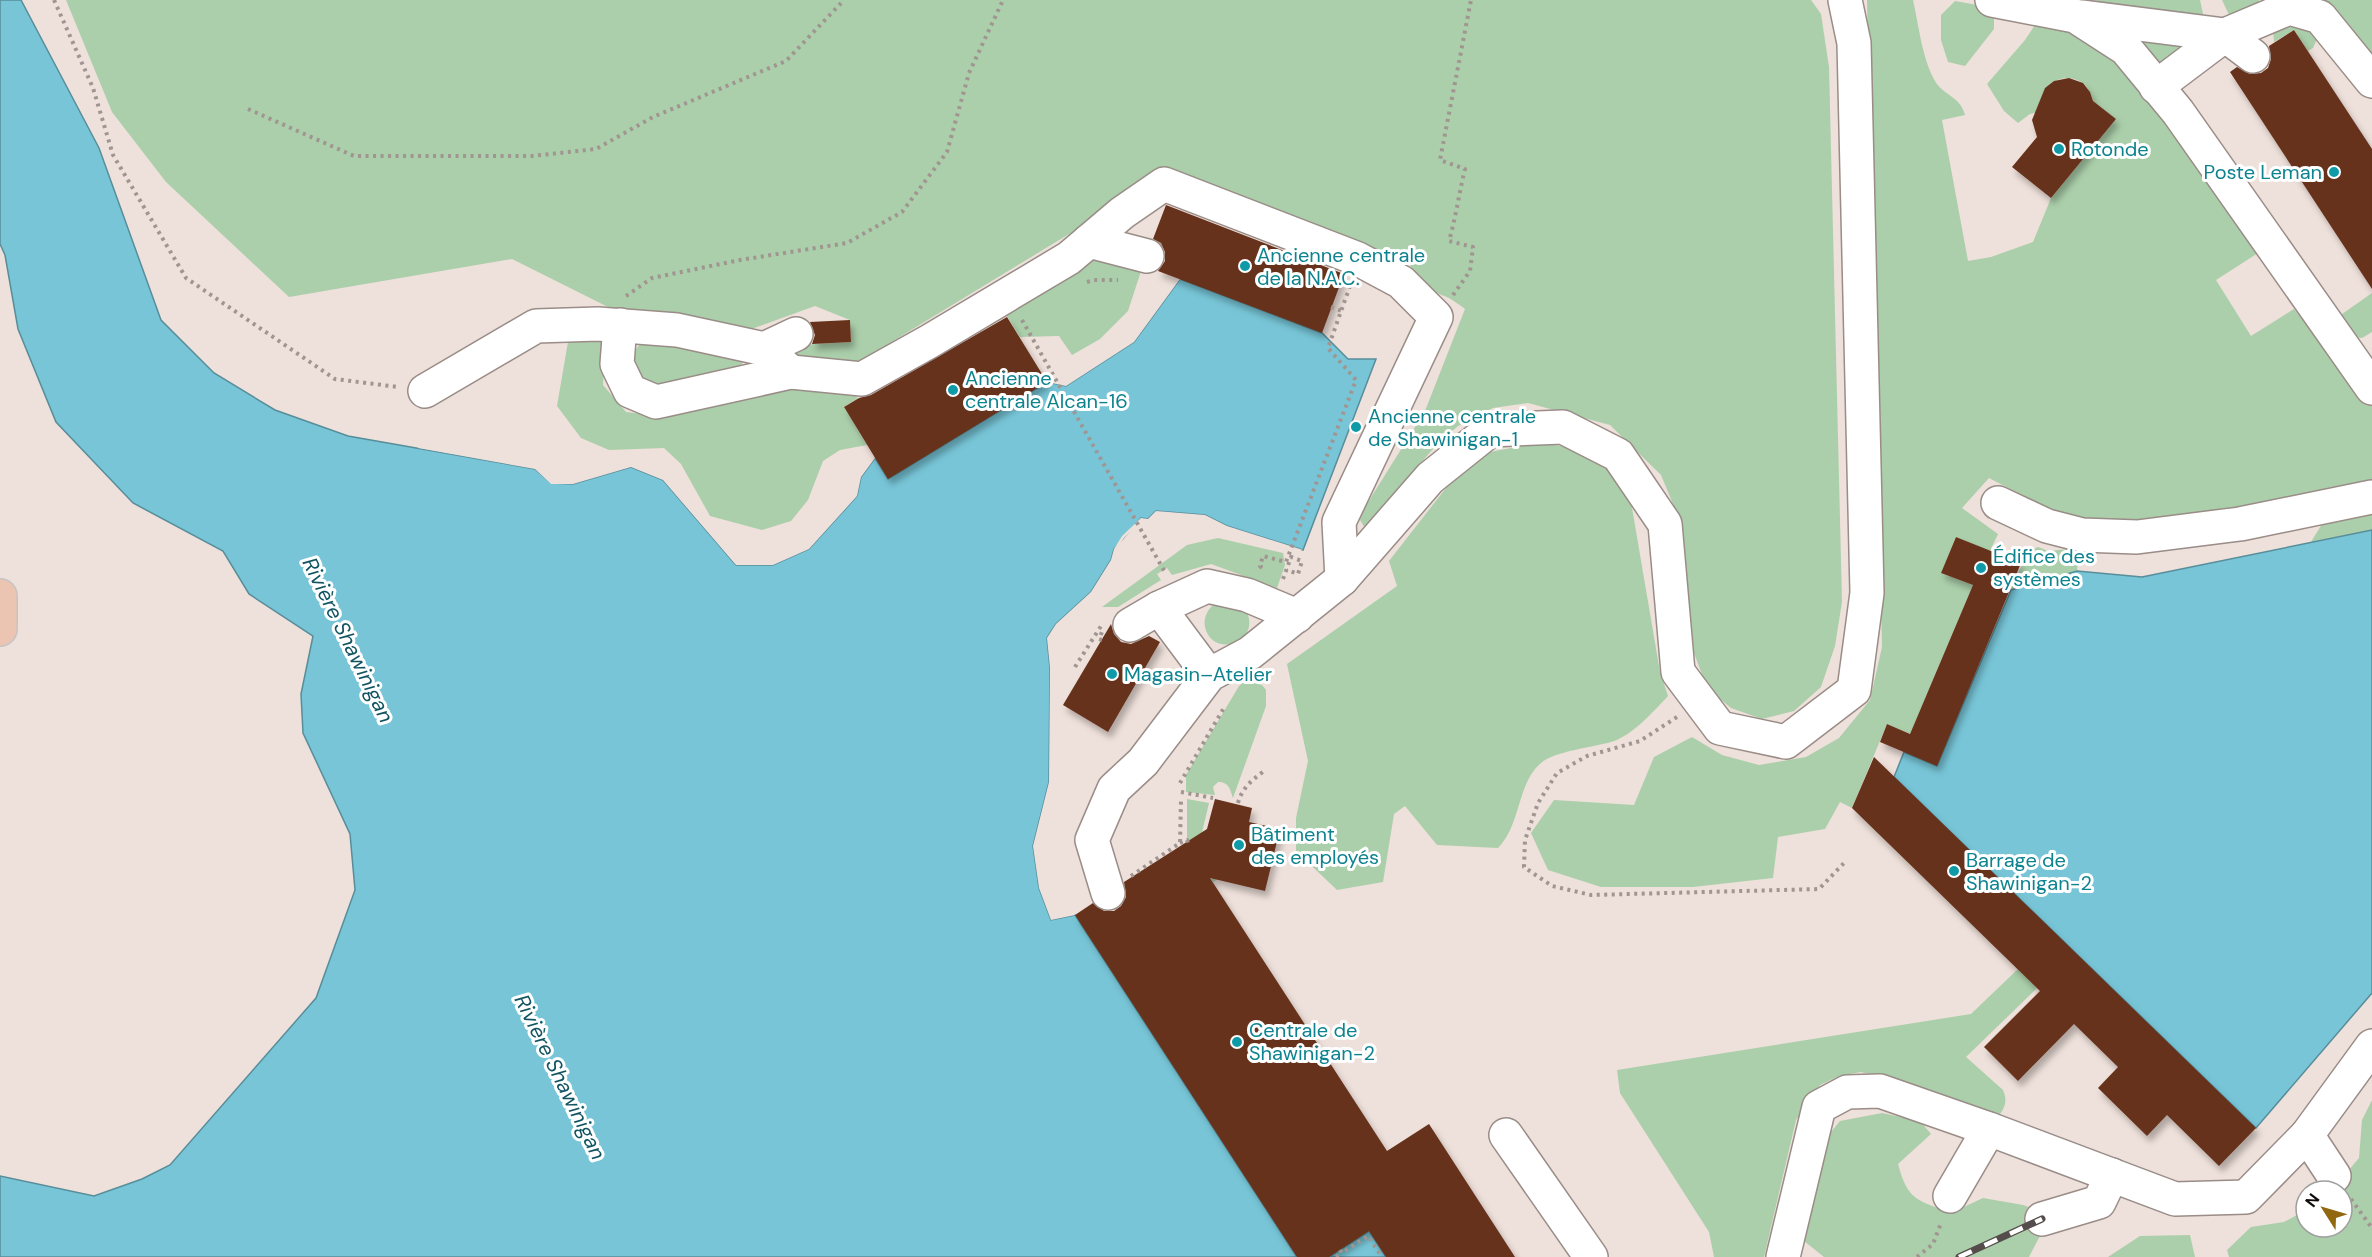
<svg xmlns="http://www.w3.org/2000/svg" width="2372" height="1257" font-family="'DM Sans',sans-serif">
  <defs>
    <filter id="shadow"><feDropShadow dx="3.5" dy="6" stdDeviation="3" flood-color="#0004"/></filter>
  </defs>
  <rect width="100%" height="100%" fill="#eee0da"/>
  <!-- green -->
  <g fill="#abcfaa">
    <path d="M66,0H1811L1821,14L1829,67L1842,602L1835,646L1821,687L1794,711L1762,719L1731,708L1707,688L1694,653L1680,521L1661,475L1610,425L1528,403L1493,408L1458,426L1438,443L1365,528L1360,520L1365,507L1425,411L1465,309C1460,305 1454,301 1449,298C1427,288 1414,290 1410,263L1171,172L875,352L866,362L838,364L796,356L797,345L851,342L850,320L815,306L746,331L638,322L512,259L289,297L166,182L112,112Z"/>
    <path d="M1867,0H1913C1919,26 1922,58 1935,81C1944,96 1960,96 1965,115L1942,120L1968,261L1991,257L2033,242L2051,198L2116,119L2098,105H2095C2092,98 2090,90 2084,84C2064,68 2036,86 2042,111L2030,114L2018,123L2004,111L1987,84L2025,40L2037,22L2067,27L2130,71L2258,253L2216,280L2251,336L2294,309L2372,405V481L2265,507L2150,524L2073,522L1989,478L1962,508L1998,534L1990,551L1956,537L1941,573L1973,585L1910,734L1887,724L1852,808L1840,802L1825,829L1778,837L1773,878L1693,887H1601L1548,870L1531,833L1554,800L1634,805L1654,757L1692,737L1722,755L1759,765L1806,757L1839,738L1870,700L1882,647Z"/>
    <path d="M2093,0H2200L2203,14L2199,19Z"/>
    <path d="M2222,0H2259V10L2231,19Z"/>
    <path d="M2321,0H2372V62Z"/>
    <path d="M1955,1L1994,8V29L1965,66L1948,62L1941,40V15Z"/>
    <path d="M2304,23L2318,37L2313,48L2308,51L2294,30L2274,42L2273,29Z"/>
    <path d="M2134,40L2180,41L2182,51L2174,59L2160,62Z"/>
    <path d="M1098,256L1143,265L1128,311L1100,339L1072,355L1059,336L1020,337L1003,310Z"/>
    <path d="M2372,293V332L2362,338L2351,337L2335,319Z"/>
    <path d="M578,331L605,341L603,385L626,412L660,416L738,390L842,386L858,398L844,407L867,445L840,450L823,461L808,500L791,521L762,530L710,516L681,464L664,448L609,450L581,438L557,406L569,336Z"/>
    <path d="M644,340L744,358L740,369L663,393L637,382C634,364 629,353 644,340Z"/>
    <path d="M1539,443L1576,448L1602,462L1630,496L1660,672L1668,696C1654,711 1632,736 1611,742C1594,747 1555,751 1541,763C1517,783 1521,825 1498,848L1437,845L1405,806L1394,814L1383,882L1337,890L1296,851V818L1308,761L1287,664L1397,586L1389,561L1460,470L1484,453Z"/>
    <path d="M2372,510V530L2311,542L2325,519Z"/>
    <path d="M1218,538L1283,553L1285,565L1277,588L1211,564L1172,575L1167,568L1157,574L1161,580L1118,607H1102L1187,545Z"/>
    <path d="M2038,547L2048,551L2079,548L2077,571L2011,590L2028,551Z"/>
    <path d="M1216,602L1244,607C1266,641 1213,661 1205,627C1203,617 1208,609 1216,602Z"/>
    <path d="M1245,681L1262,685L1266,690V706L1233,798C1230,789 1229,782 1218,782L1213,787L1215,795L1186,792V775L1239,686Z"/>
    <path d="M1187,799L1209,803L1200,841L1219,878L1213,882L1187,842Z"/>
    <path d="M2018,969L2037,988L1966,1057L2003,1090C2007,1099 2006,1106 2000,1114L1992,1116L1931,1090L1861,1072L1839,1076L1820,1085L1796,1120L1764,1257H1714L1709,1232L1620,1093L1617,1070L1971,1014Z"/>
    <path d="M2372,1100V1257H2229L2227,1250L2251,1227L2284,1222L2306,1210V1227H2342V1191H2331L2359,1158L2362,1120Z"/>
    <path d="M1882,1113L1920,1121L1931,1134L1898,1164C1908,1201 1917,1200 1951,1213L1983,1198L2023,1205L2038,1210L2045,1226L2029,1257H1824L1804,1241L1818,1148L1840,1121Z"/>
    <path d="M2190,1235L2195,1257H2108L2140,1236Z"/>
  </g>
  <!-- water -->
  <g fill="#77c5d7" stroke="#588d9a" stroke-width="1.5">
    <path d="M0,0H21L99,148L161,320L214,373L275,410L348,436L535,469L551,483L573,484L631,467L663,480L736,565H773L809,549L857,496L861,477L875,458L888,479L1047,382L1066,386L1134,342L1180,279L1322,333L1348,359H1376L1303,550L1227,526L1205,515L1156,511L1148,519L1141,518L1114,549L1111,560L1091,592L1056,624L1047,638L1050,668L1049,782L1033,846L1039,888L1051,920L1075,915L1297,1257H0V1176L94,1196L142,1179L170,1165L316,998L355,890L350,834L303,733L301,694L313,636L249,594L223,551L133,503L56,422L18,329L5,255L0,244Z"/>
    <path d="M2372,530V993L2256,1128L1894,777L1904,752L1937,766L2011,590L2077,571L2142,577Z"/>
    <path d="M1369,1231L1386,1257H1329Z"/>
  </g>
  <!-- pier -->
  <g fill="#eee0da">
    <path d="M1177,278L1180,279L1134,342L1066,386L1047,382V379L1065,383L1132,340Z"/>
    <path d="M418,445L535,466L553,481H573L632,465L665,477L737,562H772L807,546L854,495L859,475L873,456L875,458L861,477L857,496L809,549L773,565H736L663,480L631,467L573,484H551L535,469L418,448Z"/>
    <path d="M1156,511L1205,515L1227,526L1303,550L1295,551L1226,528L1204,518L1157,515L1150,522L1142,521L1124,538L1116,550L1114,562L1093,594L1059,626L1050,639L1053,668L1052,782L1036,846L1041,887L1052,917L1073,912L1075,915L1051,920L1039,888L1033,846L1049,782L1050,668L1047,638L1056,624L1091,592L1111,560L1114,549L1122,536L1141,518L1148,519Z"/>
  </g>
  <!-- building -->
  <g fill="#66321c" filter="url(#shadow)">
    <path d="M2294,30L2372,149V289L2230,72L2237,67L2250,74L2261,73L2268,68L2271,59L2269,46Z"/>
    <path d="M2069,78L2083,83L2090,92L2093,101L2116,119L2051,198L2012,167L2037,137L2032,120L2045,88L2054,81Z"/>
    <path d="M1166,205L1344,274L1322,333L1158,271L1165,261V252L1161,243L1153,239Z"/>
    <path d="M1007,317L1047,382L888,479L844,407L859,398L871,395Z"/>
    <path d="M850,320L851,342L812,344L815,335L810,322Z"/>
    <path d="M1956,537L2021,563L1937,766L1880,742L1887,724L1910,734L1973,585L1941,573Z"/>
    <path d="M1111,624L1114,634L1121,642L1131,644L1149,636L1160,642L1108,732L1063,705Z"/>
    <path d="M1874,757L2256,1128L2219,1166L2167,1115L2147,1136L2098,1088L2118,1067L2074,1024L2018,1081L1984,1047L2040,991L1852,808Z"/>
    <path d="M1215,799L1252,808L1249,822L1280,829L1265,891L1210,878L1387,1151L1429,1124L1515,1257H1386L1369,1231L1329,1257H1297L1075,915L1093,903L1104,911H1114L1121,906L1126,897L1124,882L1207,829Z"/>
  </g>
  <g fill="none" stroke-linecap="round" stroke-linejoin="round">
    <defs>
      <g id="minor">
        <path d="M1992,0L2075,16L2126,49L2178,112L2372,388"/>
        <path d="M2083,17L2225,35L2253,56"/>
        <path d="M2156,87L2225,35L2289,8L2320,17L2372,81"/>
        <path d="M1089,241L1147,256"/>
        <path d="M620,325L617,364L630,391L656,402L791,372L862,379L930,341L1069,258L1122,213L1164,184L1358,259L1401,282L1436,317L1339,522L1342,579"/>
        <path d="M764,349L796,334"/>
        <path d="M425,391L536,326L598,324L677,330L764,349L791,372"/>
        <path d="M1998,503L2047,526L2082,535L2137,537L2240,524L2372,497"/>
        <path d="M1130,625L1159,608"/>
        <path d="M1209,675L1159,608L1207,586L1247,595L1297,616"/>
        <path d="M1108,893L1092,840L1114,789L1143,762L1209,675L1250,653L1342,579L1430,478L1490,430L1563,427L1618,455L1665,524L1678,672L1720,728L1786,742L1854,690L1867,593L1854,43L1845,0"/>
        <path d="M1506,1135L1591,1257"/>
        <path d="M2307,1135L2334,1176"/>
        <path d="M1950,1196L1989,1129"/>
        <path d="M2042,1219L2099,1202L2112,1175"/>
        <path d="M1783,1257L1819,1107L1847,1092L1880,1091L1989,1129L2175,1199L2246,1197L2307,1135L2372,1046"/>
      </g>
      <path id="major" d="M0,596V629"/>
    </defs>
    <!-- minor casing -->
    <use href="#minor" stroke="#9a8c87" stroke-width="36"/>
    <!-- major casing -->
    <use href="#major" stroke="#c6c4c4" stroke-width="36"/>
    <!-- path -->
    <g stroke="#a09591" stroke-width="4" stroke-dasharray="3 4.5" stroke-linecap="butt">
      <path d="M54,0L93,88L113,155L186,278L335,379L398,387"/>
      <path d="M248,109L354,156H532L596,149L653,117L786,61L844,0"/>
      <path d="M1087,282L1094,280H1118"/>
      <path d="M1453,295L1470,271L1473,247L1449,241C1456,217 1459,193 1465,169L1440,160L1471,0"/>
      <path d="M626,296L652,278L740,260L847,243L902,212L947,152L969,73L1003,0"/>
      <path d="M1331,307L1342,311"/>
      <path d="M1022,320L1166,574"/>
      <path d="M1262,568L1260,566L1263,556L1286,562L1356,380L1328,348L1350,286"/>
      <path d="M1283,579L1291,557L1302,561L1298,574L1287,570"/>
      <path d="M1102,640L1099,639L1102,632"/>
      <path d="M1075,667L1101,626"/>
      <path d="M1677,717L1640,741L1587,756L1557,773L1538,803L1525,840L1524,867L1552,886L1591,895L1819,889L1845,862"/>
      <path d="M1180,783L1225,706"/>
      <path d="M1181,792L1213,798"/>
      <path d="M1238,803C1242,788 1252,780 1264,771"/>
      <path d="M1180,843L1187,840L1189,846"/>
      <path d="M1131,876L1180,843L1181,800"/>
      <path d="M2351,1199L2372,1228"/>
      <path d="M1340,1250L1342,1253L1368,1236L1382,1257"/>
      <path d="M1336,1257L1342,1253"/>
      <path d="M1917,1257L1933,1244L1941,1223"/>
    </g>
    <!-- minor -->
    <use href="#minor" stroke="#fff" stroke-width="33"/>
    <!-- major -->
    <use href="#major" stroke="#ecc4b2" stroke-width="33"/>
    <defs>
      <path id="rail" d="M1959,1257L2042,1219"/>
    </defs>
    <!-- rail casing -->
    <use href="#rail" stroke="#554d4b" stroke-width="7"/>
    <!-- rail -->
    <use href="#rail" stroke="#fff" stroke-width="4.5" stroke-dasharray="14" stroke-linecap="butt"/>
  </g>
  <!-- markers -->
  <g fill="#0f9aa8" stroke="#fff" stroke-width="2">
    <circle cx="2059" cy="149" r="6"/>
    <circle cx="2334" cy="172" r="6"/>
    <circle cx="1245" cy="266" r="6"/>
    <circle cx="953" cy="390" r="6"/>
    <circle cx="1356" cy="427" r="6"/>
    <circle cx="1981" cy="568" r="6"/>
    <circle cx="1112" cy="674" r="6"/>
    <circle cx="1239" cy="845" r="6"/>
    <circle cx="1954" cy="871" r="6"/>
    <circle cx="1237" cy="1042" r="6"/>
  </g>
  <g text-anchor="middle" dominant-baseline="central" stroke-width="6" stroke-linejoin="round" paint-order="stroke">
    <!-- culture labels -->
    <g font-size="20" fill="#0d838f" stroke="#fff" text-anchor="start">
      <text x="2071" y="149">Rotonde</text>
      <text x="2322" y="172" text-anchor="end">Poste Leman</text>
      <text x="1257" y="255">Ancienne centrale<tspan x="1257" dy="23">de la N.A.C.</tspan></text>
      <text x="965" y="378">Ancienne<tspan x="965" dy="23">centrale Alcan-16</tspan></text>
      <text x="1368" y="416">Ancienne centrale<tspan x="1368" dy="23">de Shawinigan-1</tspan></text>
      <text x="1993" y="556">Édifice des<tspan x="1993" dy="23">systèmes</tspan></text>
      <text x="1124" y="674">Magasin–Atelier</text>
      <text x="1251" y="834">Bâtiment<tspan x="1251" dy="23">des employés</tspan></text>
      <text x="1966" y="860">Barrage de<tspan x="1966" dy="23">Shawinigan-2</tspan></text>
      <text x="1249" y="1030">Centrale de<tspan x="1249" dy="23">Shawinigan-2</tspan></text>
    </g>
    <!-- water labels -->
    <g font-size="21" font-style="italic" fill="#115461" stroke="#fff">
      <text transform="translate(348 640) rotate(64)">Rivière Shawinigan</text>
      <text transform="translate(560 1077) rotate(64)">Rivière Shawinigan</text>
    </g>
  </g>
  <!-- north arrow -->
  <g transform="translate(2324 1209) rotate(307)"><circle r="28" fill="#ffffff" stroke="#9f9d9d" stroke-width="1.5"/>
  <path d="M0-4.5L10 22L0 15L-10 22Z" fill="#91670f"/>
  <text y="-9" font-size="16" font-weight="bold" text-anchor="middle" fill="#100b0a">N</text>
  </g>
</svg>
